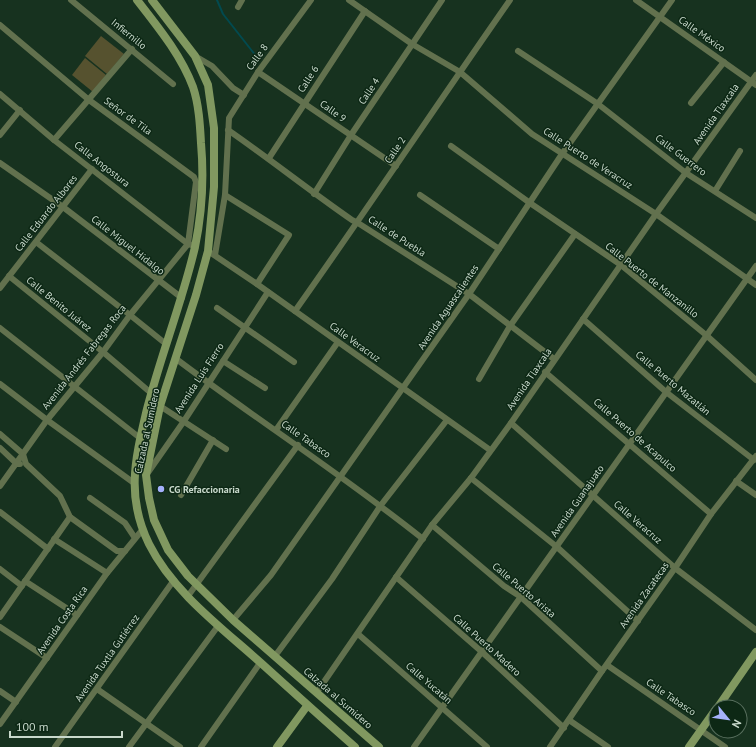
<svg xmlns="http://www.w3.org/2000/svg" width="756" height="747" font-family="'PT Sans',sans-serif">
  <rect width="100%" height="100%" fill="#17321f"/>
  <!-- green -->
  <g fill="#56522f">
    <path d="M101,36L124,54L107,74L85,56Z"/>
    <path d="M85,58L106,75L93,92L72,75Z"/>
  </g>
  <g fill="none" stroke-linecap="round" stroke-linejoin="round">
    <!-- stream -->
    <path stroke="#024a4f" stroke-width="2" d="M217,0L223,14L256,56"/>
    <!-- street -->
    <g stroke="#62714e" stroke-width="6">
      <path d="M71,0L173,84"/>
      <path d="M349,0L412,44L460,72L532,134L656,214L756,285"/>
      <path d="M636,0L756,85"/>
      <path d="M238,7L242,0"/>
      <path d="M0,25L89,100L194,177L196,182L188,244L130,315L103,352L47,420L0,486"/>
      <path d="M518,51L598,104L686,173L756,218"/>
      <path d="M195,56L212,66L233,88L244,95"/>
      <path d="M258,72L396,166"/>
      <path d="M0,94L54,140L188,244L192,245"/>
      <path d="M691,103L724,62"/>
      <path d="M228,130C270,159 310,191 352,220L358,223L469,294L554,359"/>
      <path d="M0,135L20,110"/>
      <path d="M54,140L132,49"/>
      <path d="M451,146L530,203L621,265L706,335L756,380"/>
      <path d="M269,158L365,11"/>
      <path d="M0,163L63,207L182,298"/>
      <path d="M715,191L740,151"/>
      <path d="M314,194L351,135L442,0"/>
      <path d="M225,195L289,235L257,284"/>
      <path d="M420,195L499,249"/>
      <path d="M36,242L130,315L166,344"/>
      <path d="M208,251L257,284L490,450"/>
      <path d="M215,255L225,195L229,118L258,72L311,0"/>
      <path d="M9,276L103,352L151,393"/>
      <path d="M0,288L92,169"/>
      <path d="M217,308L294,362"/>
      <path d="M295,311C368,208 438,103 510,0"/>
      <path d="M583,319L666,392L754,460"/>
      <path d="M0,328L140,438"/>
      <path d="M175,358C257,420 343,475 423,539"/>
      <path d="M223,361L265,388"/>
      <path d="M545,372L711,514"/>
      <path d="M479,379L510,326L575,234"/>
      <path d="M0,384L47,420L134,483"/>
      <path d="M160,406L226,449"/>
      <path d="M511,423L675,568L756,630"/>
      <path d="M276,430L338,342"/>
      <path d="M0,434L23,454"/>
      <path d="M0,448L17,464H20"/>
      <path d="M23,454L26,464L60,496L70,517L117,551H125"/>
      <path d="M147,474L184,421L268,292"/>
      <path d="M471,478L557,547L638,621"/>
      <path d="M736,481L756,495"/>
      <path d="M181,495L213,440"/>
      <path d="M90,498L125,523L135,538"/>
      <path d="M0,512L48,549"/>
      <path d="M432,525L504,586L521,597L602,671"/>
      <path d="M54,539L107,573"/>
      <path d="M0,569L22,586"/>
      <path d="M396,577L482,652L564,728"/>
      <path d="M25,581L77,615"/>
      <path d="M188,596L298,445"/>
      <path d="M0,617L70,517"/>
      <path d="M233,620L271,575L469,294L562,154L672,0"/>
      <path d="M0,627L47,658"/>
      <path d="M358,634L487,747"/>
      <path d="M275,656L332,579L381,505L447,420"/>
      <path d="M607,665L725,747"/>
      <path d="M97,689L180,747"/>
      <path d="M0,691L16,702"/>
      <path d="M317,692L432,525L471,478L511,423L656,214L756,75"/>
      <path d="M569,720L608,747"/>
      <path d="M0,724L107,573L143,529"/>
      <path d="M55,747L174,580"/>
      <path d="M129,747L218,626"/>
      <path d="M201,747L260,663"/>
      <path d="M414,747L756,266"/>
      <path d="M550,747L602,671L675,568L711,514L756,456"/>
    </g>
    <!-- secondary -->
    <g stroke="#819860" stroke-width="8">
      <path d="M137,0C158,27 181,55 193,87C199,105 200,125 201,143C204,177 202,213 195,247C182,303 160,357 146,413C135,460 126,497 149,544C173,592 222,628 261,663C292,691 323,719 355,747"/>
      <path d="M152,0L195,56L208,85L214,128V187L208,251L196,295L160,406L146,475L149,498L154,520L168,550L188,576L233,620L379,747"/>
      <path d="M718,707L756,652"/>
      <path d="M277,747L307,706"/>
      <path d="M689,747L716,709"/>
    </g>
  </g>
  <!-- markers -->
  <circle fill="#a5b1fc" stroke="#0d2815" stroke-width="1.5" cx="161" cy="489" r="4"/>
  <g text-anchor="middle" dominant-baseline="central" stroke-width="3" stroke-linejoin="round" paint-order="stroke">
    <!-- street labels -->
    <g font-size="10" fill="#c9d9cc" stroke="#0d2815">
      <text transform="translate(129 34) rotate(39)">Infiernillo</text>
      <text transform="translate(702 34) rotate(35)">Calle México</text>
      <text transform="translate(257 57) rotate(-54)">Calle 8</text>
      <text transform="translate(308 79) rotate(-57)">Calle 6</text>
      <text transform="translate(369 91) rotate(-56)">Calle 4</text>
      <text transform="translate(333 111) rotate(36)">Calle 9</text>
      <text transform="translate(716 114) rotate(-55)">Avenida Tlaxcala</text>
      <text transform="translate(128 116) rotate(36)">Señor de Tila</text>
      <text transform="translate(395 150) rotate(-56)">Calle 2</text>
      <text transform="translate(681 155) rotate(37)">Calle Guerrero</text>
      <text transform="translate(588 158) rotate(33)">Calle Puerto de Veracruz</text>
      <text transform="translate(102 164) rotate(38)">Calle Angostura</text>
      <text transform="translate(46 213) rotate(-52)">Calle Eduardo Albores</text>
      <text transform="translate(397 236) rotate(33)">Calle de Puebla</text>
      <text transform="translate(128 245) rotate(38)">Calle Miguel Hidalgo</text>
      <text transform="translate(652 280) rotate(38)">Calle Puerto de Manzanillo</text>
      <text transform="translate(59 304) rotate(39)">Calle Benito Juárez</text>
      <text transform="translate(448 307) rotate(-56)">Avenida Aguascalientes</text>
      <text transform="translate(355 342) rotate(36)">Calle Veracruz</text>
      <text transform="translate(84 357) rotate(-52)">Avenida Andrés Fabregas Roca</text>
      <text transform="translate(199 378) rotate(-57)">Avenida Luis Fierro</text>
      <text transform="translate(529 379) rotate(-56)">Avenida Tlaxcala</text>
      <text transform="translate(673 383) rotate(40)">Calle Puerto Mazatlán</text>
      <text transform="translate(147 431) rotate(-78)">Calzada al Sumidero</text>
      <text transform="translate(635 435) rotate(41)">Calle Puerto de Acapulco</text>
      <text transform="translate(306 439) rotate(35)">Calle Tabasco</text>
      <text transform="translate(577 501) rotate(-55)">Avenida Guanajuato</text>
      <text transform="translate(638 522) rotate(41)">Calle Veracruz</text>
      <text transform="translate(524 590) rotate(40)">Calle Puerto Arista</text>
      <text transform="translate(644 595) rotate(-55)">Avenida Zacatecas</text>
      <text transform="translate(62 620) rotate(-55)">Avenida Costa Rica</text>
      <text transform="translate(487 645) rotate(42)">Calle Puerto Madero</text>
      <text transform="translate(107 658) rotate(-55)">Avenida Tuxtla Gutiérrez</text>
      <text transform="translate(429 683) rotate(41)">Calle Yucatán</text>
      <text transform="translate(671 697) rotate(34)">Calle Tabasco</text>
      <text transform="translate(338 698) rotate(41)">Calzada al Sumidero</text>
    </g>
    <!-- poi labels -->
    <g font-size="10" font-weight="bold" fill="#c9d9cc" stroke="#0d2815" text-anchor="start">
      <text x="169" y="489">CG Refaccionaria</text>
    </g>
  </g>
  <!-- north arrow -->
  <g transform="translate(728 719) rotate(119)"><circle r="19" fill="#0d2815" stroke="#586f5e"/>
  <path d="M0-3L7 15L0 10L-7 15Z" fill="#a5b1fc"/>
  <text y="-6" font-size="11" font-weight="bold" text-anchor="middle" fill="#c9d9cc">N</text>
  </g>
  <!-- scale -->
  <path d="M10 731v6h112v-6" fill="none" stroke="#c9d9cc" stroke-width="2"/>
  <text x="16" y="731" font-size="12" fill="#c9d9cc" stroke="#0d2815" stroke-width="3" paint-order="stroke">100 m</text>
</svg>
